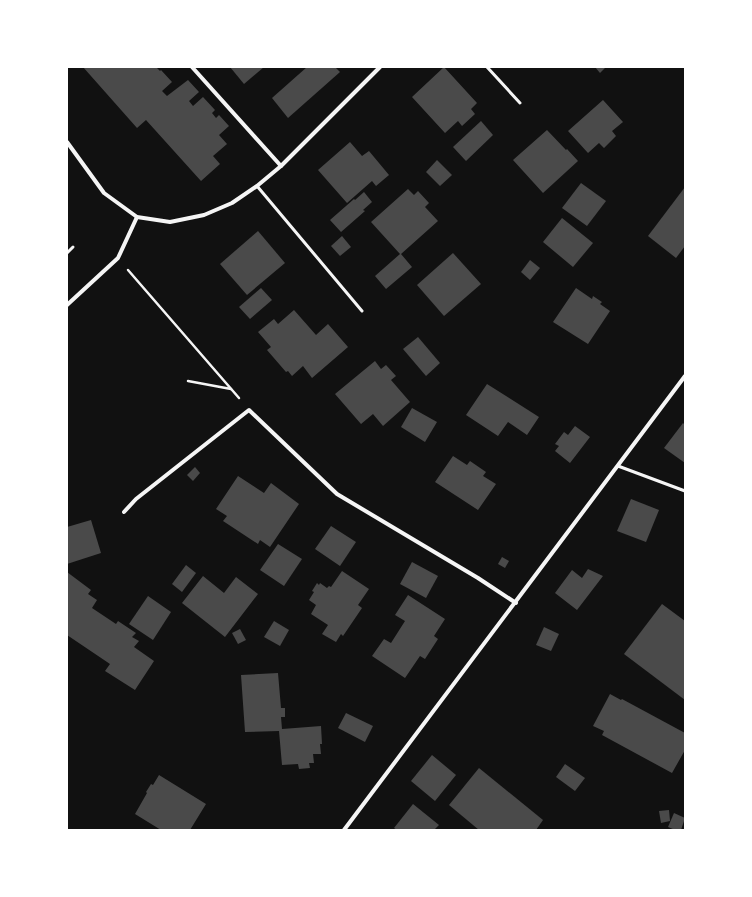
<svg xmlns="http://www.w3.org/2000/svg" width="752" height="897" font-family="'DejaVu Sans',sans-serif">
  <rect width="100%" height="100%" fill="#111"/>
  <!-- building -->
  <g fill="#4a4a4a">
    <path d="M83,67H156L160,71L161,70L172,82L162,91L167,96L188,80L199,92L189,101L193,106L203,97L215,110L212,113L216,118L219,115L229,126L219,135L227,144L213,156L220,164L201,181L146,120L137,128Z"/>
    <path d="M230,67H264L244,84Z"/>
    <path d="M307,67H335L340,72L288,118L272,98Z"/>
    <path d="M444,67L477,103L471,109L475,114L462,126L458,121L445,133L412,97Z"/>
    <path d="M595,67H606L600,73Z"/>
    <path d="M603,100L623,122L612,131L616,136L604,148L599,143L588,153L568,131Z"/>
    <path d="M481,121L493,135L466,161L453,147Z"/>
    <path d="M547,130L566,150L567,149L578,161L543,193L513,160Z"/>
    <path d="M350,142L362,156L369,151L389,175L376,186L372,181L347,203L318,170Z"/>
    <path d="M437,160L452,175L440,186L426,172Z"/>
    <path d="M581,183L606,201L587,226L562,208Z"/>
    <path d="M685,187V246L676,258L648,236Z"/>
    <path d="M408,189L414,195L418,191L429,203L425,207L438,221L401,254L412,267L386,289L375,276L400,254L371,222Z"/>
    <path d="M364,192L372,202L363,210L365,211L341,232L330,220L354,199L355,200Z"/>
    <path d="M562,218L593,243L573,267L543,242Z"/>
    <path d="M258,231L285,263L247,295L220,264Z"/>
    <path d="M342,236L351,247L340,256L331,246Z"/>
    <path d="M453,253L481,284L444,316L417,285Z"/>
    <path d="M530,260L540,268L530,280L521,272Z"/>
    <path d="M261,288L272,300L250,319L239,307Z"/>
    <path d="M576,288L592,299L593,296L602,302L600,304L610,311L588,344L553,322Z"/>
    <path d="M294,310L316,335L328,324L348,347L312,378L303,366L292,376L288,371L286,372L267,350L271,347L258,332L274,319L278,324Z"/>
    <path d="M418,337L440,363L426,376L403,349Z"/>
    <path d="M375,361L381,369L386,365L396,376L391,380L410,402L383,426L373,414L361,424L335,394Z"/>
    <path d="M487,384L539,417L527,435L508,422L498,436L466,415Z"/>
    <path d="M412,408L437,422L425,442L401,427Z"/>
    <path d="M683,423L685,425V463L664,448Z"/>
    <path d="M575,426L590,437L570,463L555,451L559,446L555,444L564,432L568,435Z"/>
    <path d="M453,456L467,465L470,461L486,472L483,476L496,484L478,510L435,482Z"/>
    <path d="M195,467L200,473L193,481L187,475Z"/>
    <path d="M238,476L264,493L271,483L299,504L270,547L260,540L258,544L223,521L227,516L216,509Z"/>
    <path d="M631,499L659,510L646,542L617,531Z"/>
    <path d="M91,520L101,553L67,564V527Z"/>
    <path d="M331,526L356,542L340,566L315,549Z"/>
    <path d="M278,544L302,559L284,586L260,570Z"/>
    <path d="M502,557L509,561L505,568L498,564Z"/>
    <path d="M412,562L438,576L426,598L400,584Z"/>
    <path d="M186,565L196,573L182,592L172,584Z"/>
    <path d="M588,569L603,576L577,610L555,593L572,570L582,578Z"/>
    <path d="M342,571L369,589L358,605L362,608L343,636L341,634L336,642L322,634L328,625L311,614L316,605L309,600L314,592L312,591L317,583L319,585L320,583L327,588L329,586L331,587Z"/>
    <path d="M67,572L91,590L88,594L97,600L92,608L116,624L118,621L136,633L132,637L139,641L134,647L154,661L135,690L105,671L110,664L67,635V620L68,618L67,617Z"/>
    <path d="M203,576L224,593L236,577L258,594L225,637L182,603Z"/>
    <path d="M408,595L445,619L434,636L438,639L425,659L420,656L405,678L372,656L384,639L391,643L405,621L395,615Z"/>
    <path d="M148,596L171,612L153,640L129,624Z"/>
    <path d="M662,604L685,621V700L624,654Z"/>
    <path d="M274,621L289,630L280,646L264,637Z"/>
    <path d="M544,627L559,634L551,651L536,645Z"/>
    <path d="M240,629L246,640L238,644L232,633Z"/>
    <path d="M278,673L281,708H285V717H281L282,729L321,726L322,744H320L321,754H313L314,763H309L310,768L299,769L298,764L282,765L279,731L245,732L241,675Z"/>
    <path d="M610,694L621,700L622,699L685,733V750L672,773L602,735L604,731L593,726Z"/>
    <path d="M346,713L373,726L365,742L338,728Z"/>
    <path d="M432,755L456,775L435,801L411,781Z"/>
    <path d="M565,764L585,778L575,791L556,777Z"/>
    <path d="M479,768L543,820L536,830H479L449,805Z"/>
    <path d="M159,775L206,804L190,830H161L135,814L147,793L146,792L151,784L153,785Z"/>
    <path d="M413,804L439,825L434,830H397L394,828Z"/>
    <path d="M669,810L670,821L661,823L659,811Z"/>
    <path d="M674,813L685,818L681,830H675L668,827Z"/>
  </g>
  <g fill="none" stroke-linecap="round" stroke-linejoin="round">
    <!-- path -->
    <g stroke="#f5f5f5" stroke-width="2.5">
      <path d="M128,270L239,398"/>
      <path d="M188,381L231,389"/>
    </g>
    <!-- service -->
    <g stroke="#f5f5f5" stroke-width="3">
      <path d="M487,67L520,103"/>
      <path d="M257,186L362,311"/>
      <path d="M67,253L73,247"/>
      <path d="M618,466L685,491"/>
    </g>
    <!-- minor -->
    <g stroke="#f5f5f5" stroke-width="4">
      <path d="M192,67L281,166"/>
      <path d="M67,142L104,193L137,217L170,222L204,215L232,203L257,186L281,166L380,67"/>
      <path d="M67,305L118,258L137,217"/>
      <path d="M124,512L136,499L249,410L337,494L478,578L516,603"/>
      <path d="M344,830L685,376"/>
    </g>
  </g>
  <!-- border -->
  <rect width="752" height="897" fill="none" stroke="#ffffff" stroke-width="136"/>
</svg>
